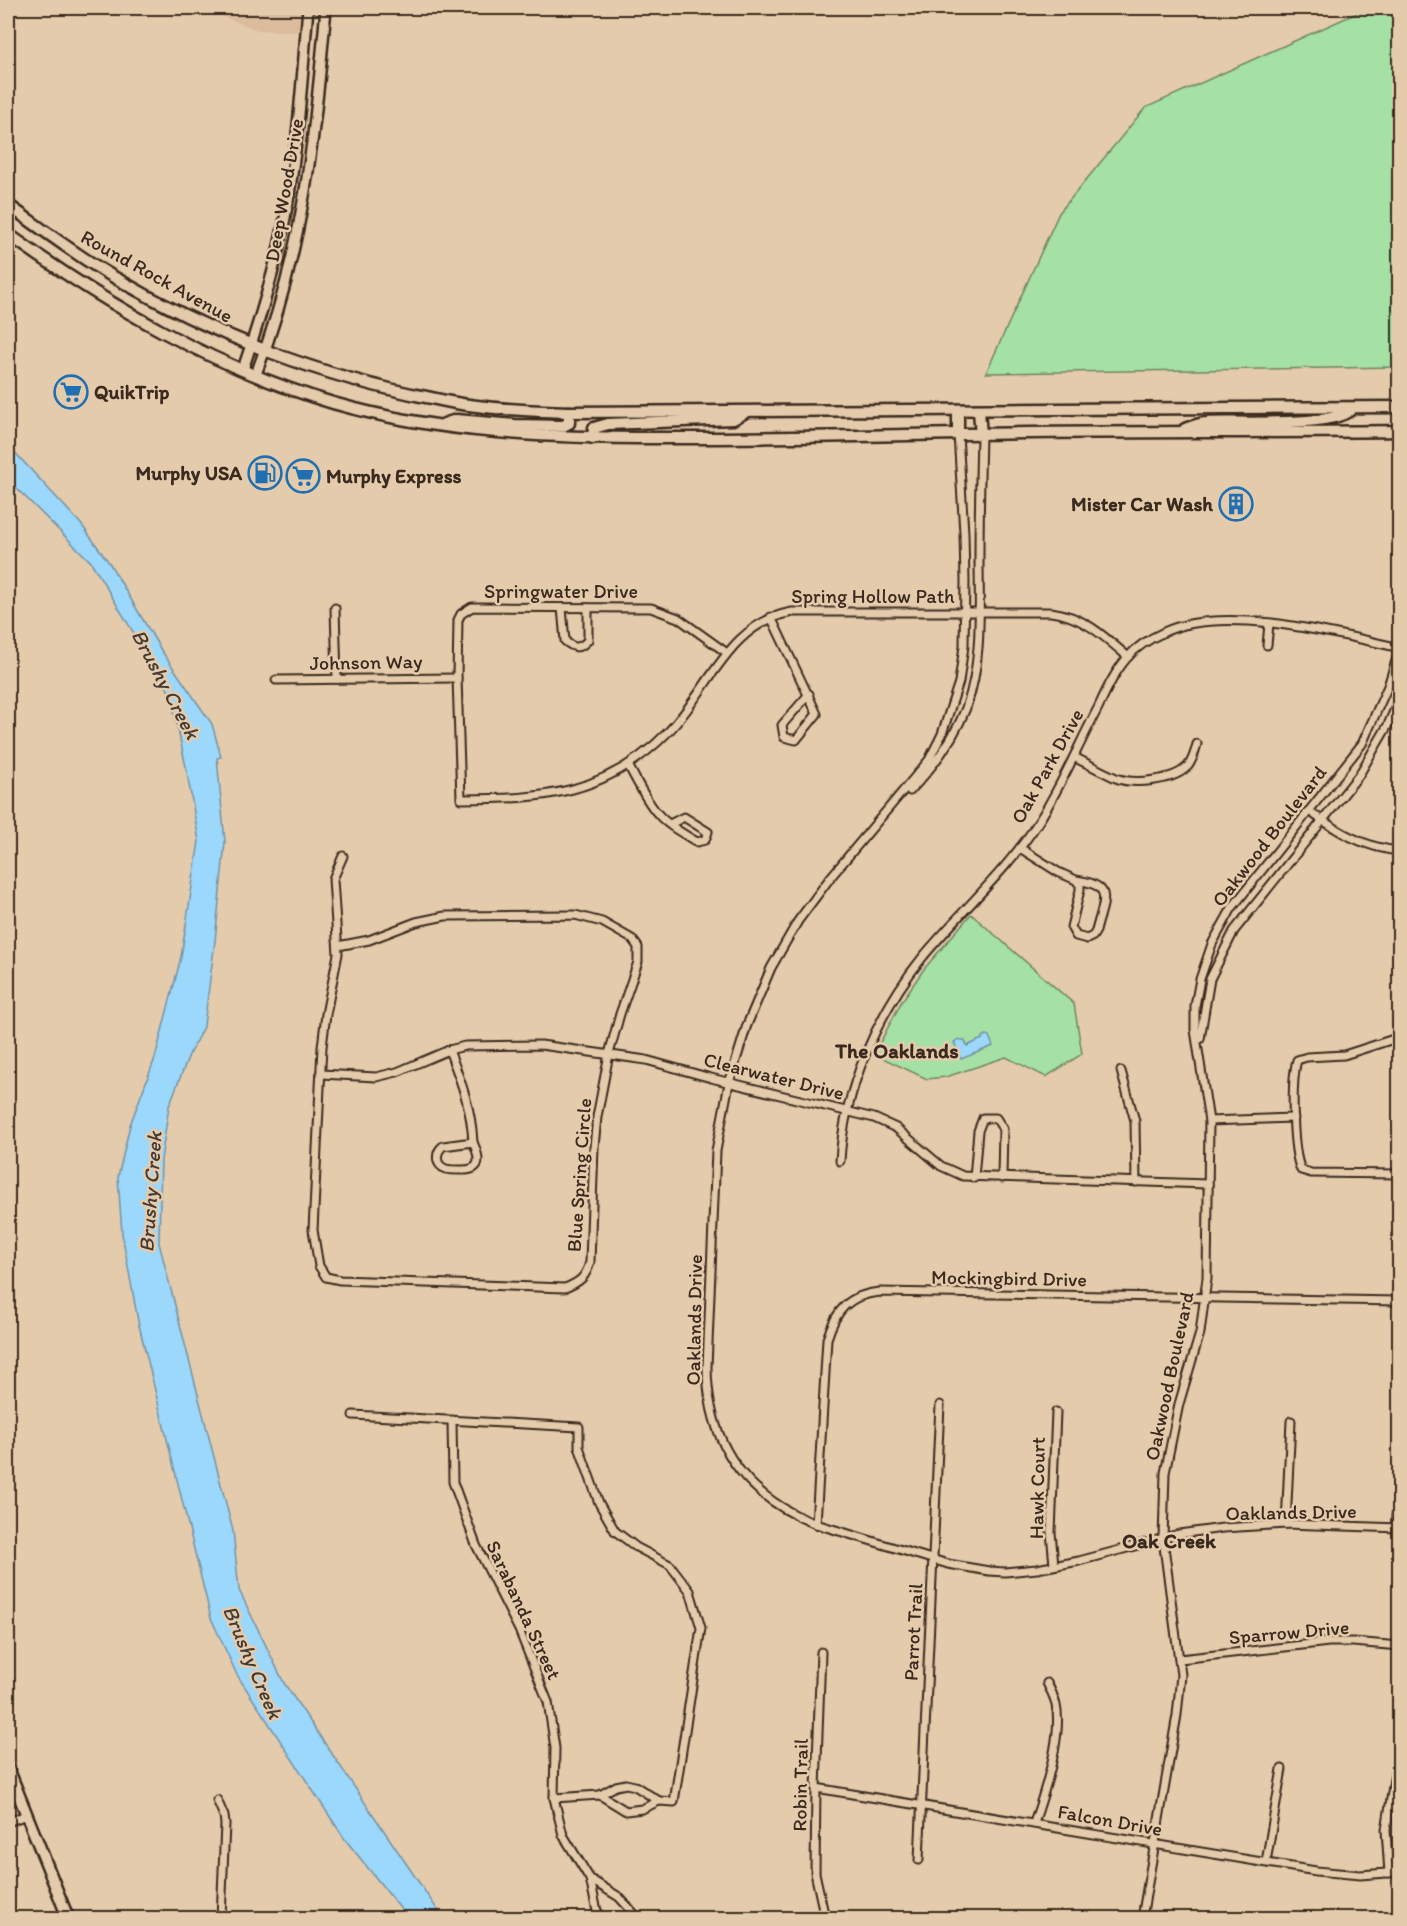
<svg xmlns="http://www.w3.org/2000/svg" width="1407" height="1926" font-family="Itim,sans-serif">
  <rect width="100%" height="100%" fill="#e4cbac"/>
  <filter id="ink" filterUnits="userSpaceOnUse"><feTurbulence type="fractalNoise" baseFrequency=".0167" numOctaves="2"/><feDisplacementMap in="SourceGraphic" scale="12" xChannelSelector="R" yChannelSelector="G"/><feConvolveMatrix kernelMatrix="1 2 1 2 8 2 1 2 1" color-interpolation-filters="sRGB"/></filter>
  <g filter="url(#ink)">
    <!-- built -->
    <path fill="#dbbd9d" d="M201,8H301L298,32L257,30Z"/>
    <!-- green -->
    <g fill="#a5e0a5" stroke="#708562" stroke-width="1.5">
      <path d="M1368,8H1399V367L986,373L1059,213L1145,108Z"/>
      <path d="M971,914L1074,1004L1082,1054L1046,1077L1006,1057L946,1077L927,1079L874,1054L902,1001L924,969Z"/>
    </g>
    <!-- water -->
    <g fill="#9bd8fc" stroke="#7592a3" stroke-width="1.5">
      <path d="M8,445L81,524L110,564L161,650L212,724L221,757L217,758L225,842L215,941L204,1025L189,1055L169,1106L161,1160L159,1243L233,1531L239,1590L284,1683L443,1918H408L344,1838L237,1675L211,1618L138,1321L122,1234L118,1177L130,1125L155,1058L181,957L199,841L186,767L170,693L91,562L8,480Z"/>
      <path d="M986,1035L989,1036L993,1046L961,1059L954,1042L959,1039L965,1041L967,1046L982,1039V1037Z"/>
    </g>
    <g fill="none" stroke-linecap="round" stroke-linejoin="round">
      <defs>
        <g id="minor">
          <path d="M958,434L964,533L965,582L964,646L959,682L942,734L929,760L830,878L798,921L771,968L747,1025L729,1083L716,1151L707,1367C708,1444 744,1496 816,1524L948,1564L989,1571L1005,1572L1037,1569L1079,1561L1179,1534L1223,1528L1286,1524L1400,1528"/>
          <path d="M335,608L337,679"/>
          <path d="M562,608L565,641C574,649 580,649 588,640V608"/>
          <path d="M771,617L817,714L796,740L784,737L782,725L809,694"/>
          <path d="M1267,645L1269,624"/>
          <path d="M727,653L678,618L651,608L472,607L461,614L458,620L457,678L461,799C544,799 606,795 668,732C710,690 727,624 792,612H1051C1083,616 1104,636 1128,657"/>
          <path d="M276,680L457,678"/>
          <path d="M1074,757C1088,764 1102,772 1116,778C1134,785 1174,781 1188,766C1193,760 1195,752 1197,744"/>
          <path d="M628,765C637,781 646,801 658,814C668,826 684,834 697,842L705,840L708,832L684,817L670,824"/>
          <path d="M910,791C933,767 954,739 966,708C983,661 979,607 979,558C979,517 980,476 981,435"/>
          <path d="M1309,811C1337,831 1364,848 1400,851"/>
          <path d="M1020,848L1058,872L1076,880L1080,885V890L1071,927L1076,936L1087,939L1093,936L1096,931C1103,902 1116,885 1076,880"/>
          <path d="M338,946L369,940L416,922L445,916L575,915L602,922L632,939L638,947V962L620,1014L609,1054L597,1117L594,1147L590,1262C586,1277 580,1282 565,1288L340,1280L326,1277L319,1266L313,1230L322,1047L326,1014L338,954L333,879L343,856"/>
          <path d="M1400,1037L1344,1055L1307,1057L1297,1060C1291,1082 1292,1150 1301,1170L1311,1173L1400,1174"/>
          <path d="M1200,1039L1210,979L1234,931L1359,775L1388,725L1400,697"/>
          <path d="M449,1050C461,1082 471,1106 473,1142L443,1146C435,1153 435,1165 446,1169C450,1170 456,1170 460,1170C483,1171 480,1158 473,1142"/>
          <path d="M1121,1071L1135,1121L1136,1182"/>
          <path d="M321,1074L376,1077L397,1072L449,1050L465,1046L541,1045L646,1060L711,1078L874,1118L896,1128L941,1166L963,1176L1208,1184"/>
          <path d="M1209,1121L1294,1118"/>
          <path d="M840,1161C844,1090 877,1014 922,958C960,912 1007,871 1039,821C1062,785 1078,746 1098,708C1106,691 1114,673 1127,658C1136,647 1151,638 1164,632C1224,604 1337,634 1400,648"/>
          <path d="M974,1178L978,1131L983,1118H996L1003,1129L1002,1178"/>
          <path d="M353,1415L579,1427V1447L599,1503L615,1531L636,1547L670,1565L690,1591L701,1628L674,1802L659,1801"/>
          <path d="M452,1420L453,1482L476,1545L519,1630L548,1702L555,1748L554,1798L563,1835L590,1879L597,1911L603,1918"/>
          <path d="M816,1524L827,1339C836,1310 848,1295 880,1292L1400,1301"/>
          <path d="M1286,1524L1291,1421"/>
          <path d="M1395,1528L1400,1476"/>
          <path d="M1054,1565L1051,1532L1056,1412"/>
          <path d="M821,1652L816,1788L815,1873L825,1918"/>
          <path d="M1180,1659L1329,1642H1353L1400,1646"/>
          <path d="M626,1784L635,1786L659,1801L642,1809L626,1811L600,1795L616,1786Z"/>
          <path d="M816,1788L1316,1871L1360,1875L1400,1872"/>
          <path d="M554,1798L600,1795"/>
          <path d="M217,1800L224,1816L225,1824L221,1918"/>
          <path d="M8,1822L26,1815"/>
          <path d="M1034,1823C1044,1794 1063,1735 1056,1705C1054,1697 1051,1690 1047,1683"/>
          <path d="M919,1860L940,1405"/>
          <path d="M1266,1862L1282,1769"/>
          <path d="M1389,1873L1386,1830L1395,1773"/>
          <path d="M590,1879L619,1897L638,1918"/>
          <path d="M1142,1918L1177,1715L1181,1675L1163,1539L1165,1473L1179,1404L1200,1333L1207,1278L1209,1121L1195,1030V1006L1200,979L1212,944L1232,908L1362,744L1388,686L1400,648"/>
        </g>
        <g id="tertiary">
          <path d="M243,369C260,319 275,270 285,218C298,149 302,78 308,8"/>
          <path d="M256,374C303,254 315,135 326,8"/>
        </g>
        <g id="secondary">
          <path d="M8,205C42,229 76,255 112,276C207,332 308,372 416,395C434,398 451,403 469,405C502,410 536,411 569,412L1400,407"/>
          <path d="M8,234C107,305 215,368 333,403C441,434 552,438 663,438C745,438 826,437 908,435C1072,431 1236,433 1400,431"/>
          <path d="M958,410V434"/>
          <path d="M979,411L981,435"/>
          <path d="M444,424L456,420L515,425L563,426L569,423V412"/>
          <path d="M1185,429C1192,427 1199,423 1207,423C1234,421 1339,428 1352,408"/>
          <path d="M593,438L594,428L608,424L733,419L744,413"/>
          <path d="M8,1768L68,1918"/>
        </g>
      </defs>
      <!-- minor casing -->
      <use href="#minor" stroke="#3b2a1e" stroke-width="11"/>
      <!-- tertiary casing -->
      <use href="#tertiary" stroke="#3b2a1e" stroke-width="14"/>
      <!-- secondary casing -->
      <use href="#secondary" stroke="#3b2a1e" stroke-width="15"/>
      <!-- minor -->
      <use href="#minor" stroke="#e4cbac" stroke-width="7"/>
      <!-- tertiary -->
      <use href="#tertiary" stroke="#e4cbac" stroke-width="9"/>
      <!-- secondary -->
      <use href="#secondary" stroke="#e4cbac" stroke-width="10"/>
    </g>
  </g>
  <!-- icons -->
  <defs>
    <symbol id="supermarket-ring" viewBox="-11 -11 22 22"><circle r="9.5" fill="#e4cbac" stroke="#1f6fb2" stroke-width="1.5"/><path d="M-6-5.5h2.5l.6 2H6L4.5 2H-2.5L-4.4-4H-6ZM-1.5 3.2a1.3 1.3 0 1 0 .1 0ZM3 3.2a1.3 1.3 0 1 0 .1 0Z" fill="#1f6fb2"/></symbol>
    <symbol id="fuel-ring" viewBox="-11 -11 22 22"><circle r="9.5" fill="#e4cbac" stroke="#1f6fb2" stroke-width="1.5"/><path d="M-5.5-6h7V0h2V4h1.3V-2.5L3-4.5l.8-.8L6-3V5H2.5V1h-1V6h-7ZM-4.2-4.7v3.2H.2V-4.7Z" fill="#1f6fb2"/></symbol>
    <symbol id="building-ring" viewBox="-11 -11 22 22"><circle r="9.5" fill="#e4cbac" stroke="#1f6fb2" stroke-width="1.5"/><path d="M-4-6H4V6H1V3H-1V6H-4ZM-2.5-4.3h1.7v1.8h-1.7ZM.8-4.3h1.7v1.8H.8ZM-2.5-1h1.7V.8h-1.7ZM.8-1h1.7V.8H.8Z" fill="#1f6fb2"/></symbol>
  </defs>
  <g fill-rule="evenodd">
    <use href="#supermarket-ring" x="52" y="373" width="38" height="38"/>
    <use href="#fuel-ring" x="246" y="454" width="38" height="38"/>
    <use href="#supermarket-ring" x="284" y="457" width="38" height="38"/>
    <use href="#building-ring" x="1217" y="485" width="38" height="38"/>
  </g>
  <g text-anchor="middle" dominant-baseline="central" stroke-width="5" stroke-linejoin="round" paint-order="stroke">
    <!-- street labels -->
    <g font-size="20" fill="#3b2a1e" stroke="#e4cbac">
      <text transform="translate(284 190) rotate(-80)">Deep Wood Drive</text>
      <text transform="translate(157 276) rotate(29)">Round Rock Avenue</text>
      <text x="561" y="591">Springwater Drive</text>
      <text x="873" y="596">Spring Hollow Path</text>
      <text transform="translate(366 662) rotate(-1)">Johnson Way</text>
      <text transform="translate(1047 766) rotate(-61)">Oak Park Drive</text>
      <text transform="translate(1269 836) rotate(-52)">Oakwood Boulevard</text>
      <text transform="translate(774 1076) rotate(14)">Clearwater Drive</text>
      <text transform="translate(579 1175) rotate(-86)">Blue Spring Circle</text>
      <text transform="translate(1009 1278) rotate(1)">Mockingbird Drive</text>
      <text transform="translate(694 1320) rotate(-89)">Oaklands Drive</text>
      <text transform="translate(1169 1376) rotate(-78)">Oakwood Boulevard</text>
      <text transform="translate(1037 1488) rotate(-89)">Hawk Court</text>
      <text transform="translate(1291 1512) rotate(-1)">Oaklands Drive</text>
      <text transform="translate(524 1610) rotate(65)">Sarabanda Street</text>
      <text transform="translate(913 1632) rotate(-87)">Parrot Trail</text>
      <text transform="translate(1289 1632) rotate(-5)">Sparrow Drive</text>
      <text transform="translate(800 1785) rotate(-89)">Robin Trail</text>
      <text transform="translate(1110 1820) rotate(10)">Falcon Drive</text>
    </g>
    <!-- poi labels -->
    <g font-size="20" font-weight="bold" fill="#3b2a1e" stroke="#e4cbac" text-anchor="start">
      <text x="94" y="392">QuikTrip</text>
      <text x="242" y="473" text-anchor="end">Murphy USA</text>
      <text x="326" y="476">Murphy Express</text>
      <text x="1213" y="504" text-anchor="end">Mister Car Wash</text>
    </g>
    <!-- water labels -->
    <g font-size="21" font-style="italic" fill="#453b34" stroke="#e4cbac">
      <text transform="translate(166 684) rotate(62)">Brushy Creek</text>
      <text transform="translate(150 1192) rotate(-86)">Brushy Creek</text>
      <text transform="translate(253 1662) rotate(67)">Brushy Creek</text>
    </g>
    <!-- neighbourhood labels -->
    <g font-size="21" font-weight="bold" fill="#3b2a1e" stroke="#e4cbac">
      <text x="897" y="1050">The Oaklands</text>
      <text x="1169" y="1540">Oak Creek</text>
    </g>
  </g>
  <!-- margin -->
  <rect width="1407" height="1926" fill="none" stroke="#e4cbac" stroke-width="30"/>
  <rect x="15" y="15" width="1377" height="1896" fill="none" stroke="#3b2a1e" stroke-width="2" filter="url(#ink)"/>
</svg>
